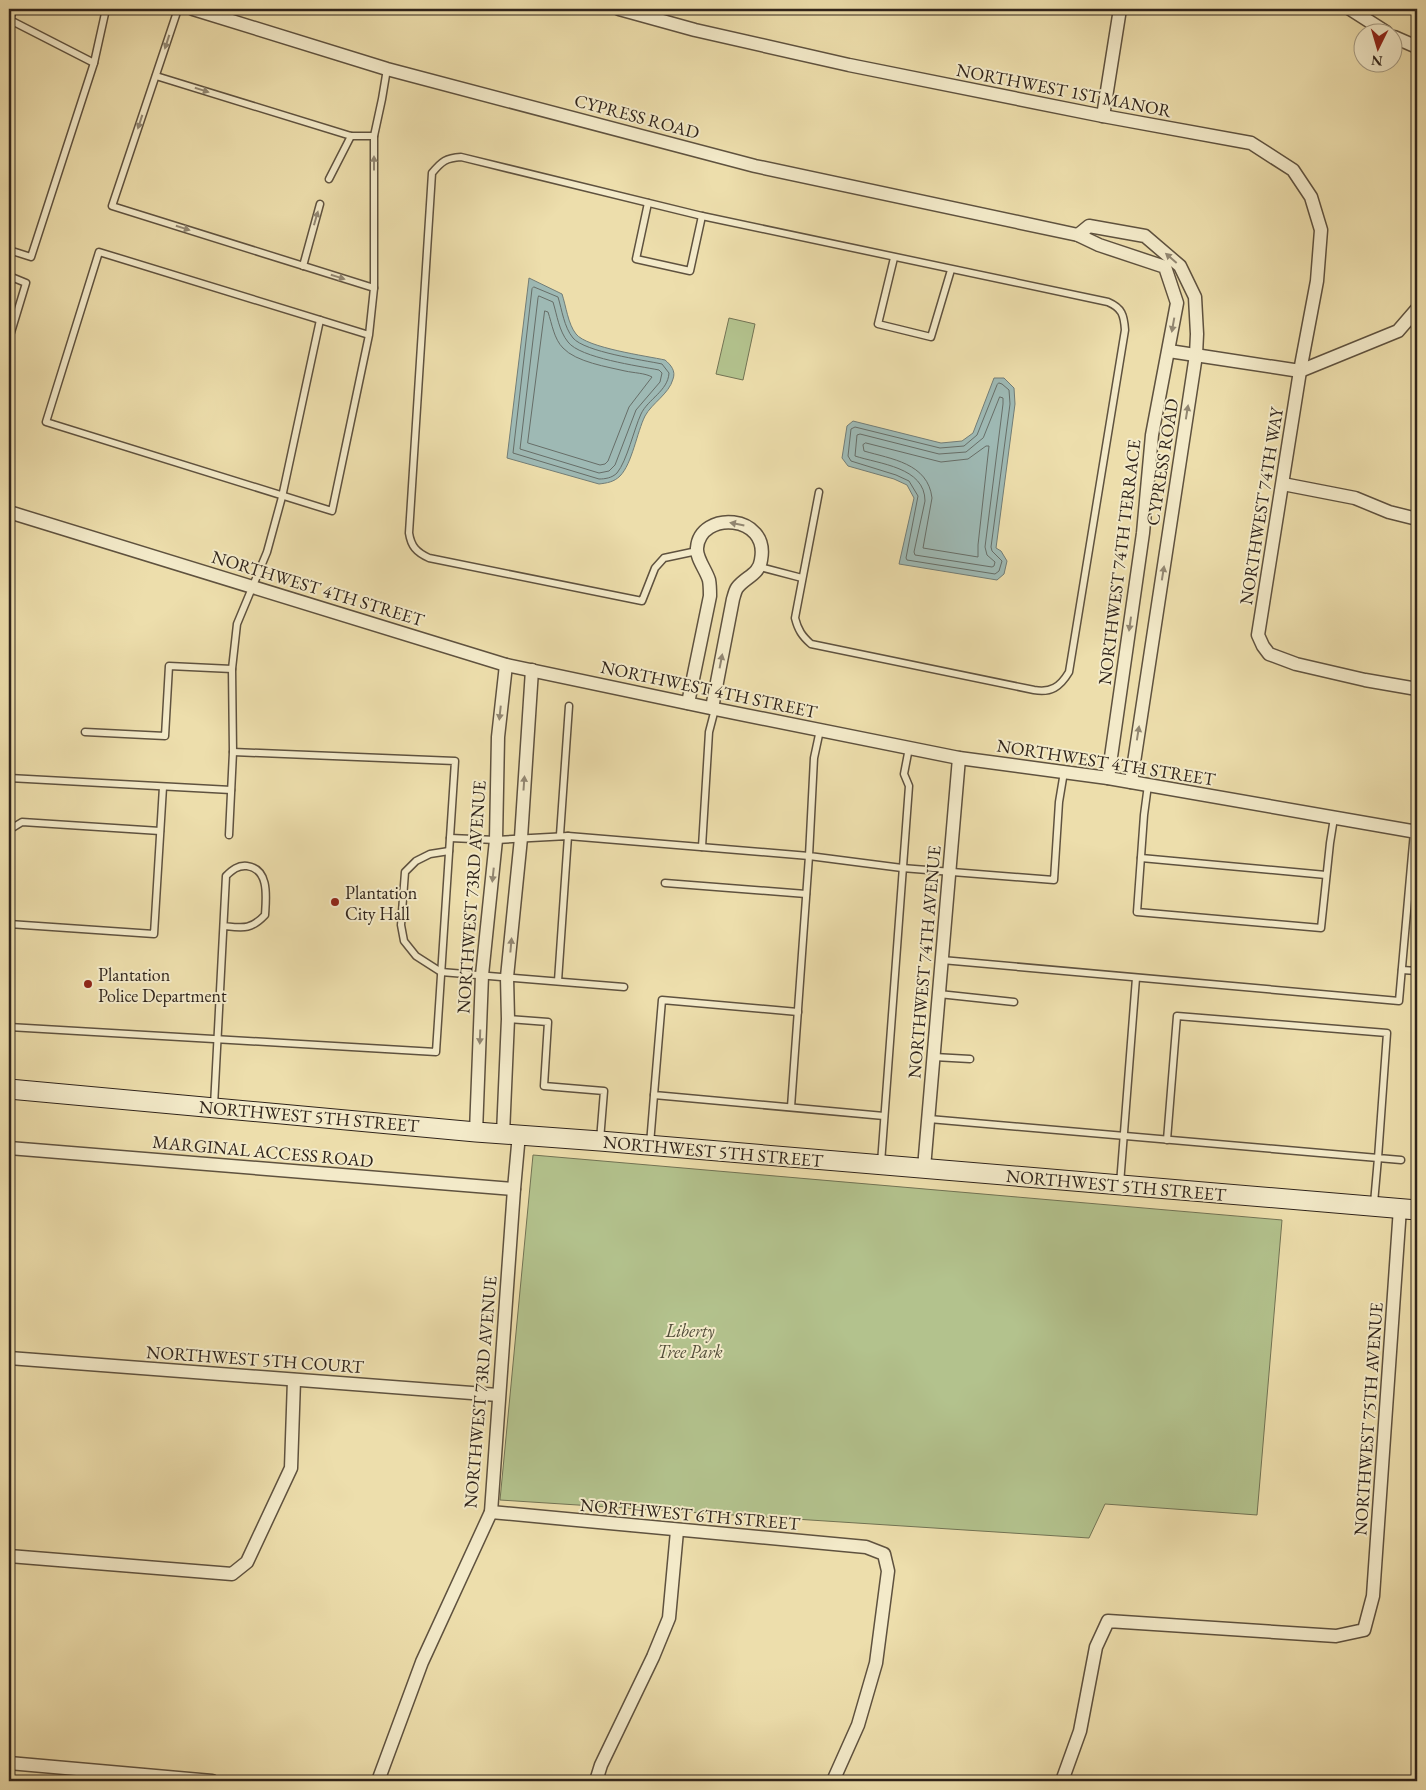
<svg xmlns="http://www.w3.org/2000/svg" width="1426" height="1790" font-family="'EB Garamond',serif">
  <rect width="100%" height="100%" fill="#eddeac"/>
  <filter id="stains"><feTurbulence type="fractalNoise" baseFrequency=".004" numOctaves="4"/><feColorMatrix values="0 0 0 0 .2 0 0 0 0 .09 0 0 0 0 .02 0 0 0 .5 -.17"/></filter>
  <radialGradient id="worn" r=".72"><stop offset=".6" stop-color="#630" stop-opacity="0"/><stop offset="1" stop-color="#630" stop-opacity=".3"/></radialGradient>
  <!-- green -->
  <g fill="#b3c28d" stroke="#727354">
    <path d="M729,318L755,324L743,380L716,374Z"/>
    <path d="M533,1155L1282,1220L1257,1515L1105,1504L1089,1538L500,1500Z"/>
  </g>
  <!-- water -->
  <g fill="#9eb9b4" stroke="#727d77">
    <path d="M529,278L562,294C566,306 568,324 576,334C587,348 647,356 665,360C671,365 676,371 673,379C669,394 652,403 645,416C637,432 632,464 620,476C614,482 607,483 599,484L507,458Z"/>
    <path d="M994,378H1004L1014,388L1015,404L996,548L1001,551L1007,561L1004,574L997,580L899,564L914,498L907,485L894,479L848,466L842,458L847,426L853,421L941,443L962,441L973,433Z"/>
  </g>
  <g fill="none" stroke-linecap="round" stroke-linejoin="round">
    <!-- shore -->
    <g stroke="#676e68" stroke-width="1">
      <path d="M534,287L558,297C562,310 564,327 573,338C585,352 643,360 662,364L669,373C668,391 648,399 641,414C634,429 627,461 617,473C612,478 605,479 599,479L513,453L532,289Z"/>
      <path d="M539,296L553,302C557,315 559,331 568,342C580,358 639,366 659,370L662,373L660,382L636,410L615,465L609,471L599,473L520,449L538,298Z"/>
      <path d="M545,311L548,312C552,324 554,339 563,348C576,362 608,367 625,371C634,373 645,373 652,377L629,407L608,461L605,464L600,465L528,443Z"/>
      <path d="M999,383L1002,384L1009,390L1010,404L991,547L992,551L1002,561L999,571L995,574L907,560L906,558L918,496L909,481L896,475L851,461L848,456L851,429L855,427L940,448L964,446L977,435L997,385Z"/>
      <path d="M1000,397L1003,398V404L985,547L987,555L995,562L994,566L992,567L915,555L914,552L925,501C925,467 879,464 855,456L857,435L860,434L939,454L966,452L983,438Z"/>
      <path d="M866,443L941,462L968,459L986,446H989L978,545V557L923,548L932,498C928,463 891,459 864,451L863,445Z"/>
    </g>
    <defs>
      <g id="lane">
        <path d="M13,9L10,20L94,63"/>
        <path d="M178,9L112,206L374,288V136L382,99L387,69"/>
        <path d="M156,76L351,136H374"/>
        <path d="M329,179L351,136"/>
        <path d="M648,203L636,259L690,271L702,216"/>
        <path d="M9,250L31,257L94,63L106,9"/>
        <path d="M894,258L878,324L931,337L951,270"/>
        <path d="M303,266L320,204"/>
        <path d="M9,276L26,283L9,339"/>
        <path d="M369,335L99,252L46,422L332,511L369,335L374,288"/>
        <path d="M697,551L664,558L655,568L642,601L429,558C416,552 411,546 409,533L432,173C442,161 446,158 461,157L702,216L1108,302C1122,308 1124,315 1125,330L1069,672C1060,687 1051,693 1034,690L811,644C802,636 798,630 795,618L819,492"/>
        <path d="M760,567L802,578"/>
        <path d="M820,730L814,758L809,856L902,868L1054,880L1059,802L1064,772"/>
        <path d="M85,732L165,736L169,666L232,669"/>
        <path d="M9,778L231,790"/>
        <path d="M1148,785L1144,815L1137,912L1321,928L1330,843L1334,818"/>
        <path d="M9,830L22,822L160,831"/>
        <path d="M229,835L233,752L232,669L237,624L267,552L282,497L320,320"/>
        <path d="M560,835L569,706"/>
        <path d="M568,836L809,856L791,1107"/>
        <path d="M450,838L496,840L568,836L558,981"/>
        <path d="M702,847L709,732L715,709"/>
        <path d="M449,851L430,854L416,861L405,872L401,925L404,941L416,956L441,972L624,987"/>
        <path d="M1141,858L1326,875"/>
        <path d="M665,883L806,894"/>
        <path d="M9,924L154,934L163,787"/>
        <path d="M942,960L1399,1001L1414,832"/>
        <path d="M1402,970L1417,971"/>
        <path d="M939,994L1014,1002"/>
        <path d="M798,1012L662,1000L654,1095L884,1116"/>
        <path d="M508,1019L548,1022L544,1086L604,1091L600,1140"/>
        <path d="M9,1027L436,1052L455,761L233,752"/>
        <path d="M934,1057L970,1059"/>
        <path d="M214,1106L226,876C232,870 238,865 247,866C270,869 266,898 265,915C251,930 243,928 224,926"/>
        <path d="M929,1119L1378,1158L1374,1203"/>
        <path d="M1167,1140L1177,1016L1387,1033L1378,1158L1401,1160"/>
        <path d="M650,1144L654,1095"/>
        <path d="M881,1163L909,786L904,774L909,748"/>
        <path d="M1120,1184L1136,978"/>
      </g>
      <g id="street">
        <path d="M193,9L387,69L755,166L1078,235L1099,245L1165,267L1177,303L1152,435L1143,533L1108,778"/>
        <path d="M619,9L695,30L849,65L1103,116L1251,143L1293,170L1311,197L1321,230L1317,281L1300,371L1258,635L1263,646L1269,654L1296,664L1365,680L1417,689"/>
        <path d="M1350,9L1386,32"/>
        <path d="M1394,37L1417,47"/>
        <path d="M1103,116L1120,9"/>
        <path d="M1078,235L1089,226L1145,236L1180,266L1195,297L1197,334L1196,355L1131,782"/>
        <path d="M1169,351L1300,371L1398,331L1417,309"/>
        <path d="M1283,484L1355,498L1389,512L1417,519"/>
        <path d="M9,512L506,665L715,709L959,758L1108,778L1417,832"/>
        <path d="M688,703L710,596C710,591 710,585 709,580C706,570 696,558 697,548C700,510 770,514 761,560C759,575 745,577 737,588C735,591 734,596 733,599L712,708"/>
        <path d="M476,1132L482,975L496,840L498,737L506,665"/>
        <path d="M503,1134L508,1019L507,977L521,838L532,670"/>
        <path d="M9,1148L514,1189"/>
        <path d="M924,1168L959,758"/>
        <path d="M9,1358L498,1395"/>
        <path d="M491,1512L866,1547L884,1554L888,1571L876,1663L858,1725L833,1781"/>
        <path d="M9,1556L232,1574L247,1562L291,1468L294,1380"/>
        <path d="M9,1763L212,1781"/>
        <path d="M378,1781L422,1662L491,1512L514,1189L519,1134"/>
        <path d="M596,1781L601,1765L653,1657L669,1618L677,1531"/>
        <path d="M1062,1781L1080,1731L1096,1647L1108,1621L1336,1636L1364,1630L1373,1596L1400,1208"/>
      </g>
      <path id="secondary" d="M9,1089L476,1132L600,1141L1417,1210"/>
    </defs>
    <!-- lane casing -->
    <use href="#lane" stroke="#5f523f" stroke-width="9"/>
    <!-- street casing -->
    <use href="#street" stroke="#5f523f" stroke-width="15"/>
    <!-- secondary casing -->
    <use href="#secondary" stroke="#30241b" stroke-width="21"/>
    <!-- lane -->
    <use href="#lane" stroke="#f3eac9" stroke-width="6"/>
    <!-- street -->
    <use href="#street" stroke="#f3eac9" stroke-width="12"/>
    <!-- secondary -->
    <use href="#secondary" stroke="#f3eac9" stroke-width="19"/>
  </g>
  <!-- one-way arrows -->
  <defs><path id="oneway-solid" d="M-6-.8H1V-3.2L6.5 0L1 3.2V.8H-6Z" transform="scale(1.25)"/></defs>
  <g fill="#928772">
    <use href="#oneway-solid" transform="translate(167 42) rotate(108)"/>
    <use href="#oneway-solid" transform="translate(202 90) rotate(17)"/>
    <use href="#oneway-solid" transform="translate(140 122) rotate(108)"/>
    <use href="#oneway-solid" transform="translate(374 163) rotate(-90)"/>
    <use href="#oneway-solid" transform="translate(316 218) rotate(-74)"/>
    <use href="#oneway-solid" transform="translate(183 228) rotate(17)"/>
    <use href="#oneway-solid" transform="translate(1171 258) rotate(-139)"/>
    <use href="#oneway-solid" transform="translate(338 277) rotate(17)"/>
    <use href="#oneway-solid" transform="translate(1173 325) rotate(100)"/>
    <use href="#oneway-solid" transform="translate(1187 412) rotate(-81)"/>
    <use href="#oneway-solid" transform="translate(737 524) rotate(-169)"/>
    <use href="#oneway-solid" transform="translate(1163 573) rotate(-81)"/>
    <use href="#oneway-solid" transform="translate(1130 624) rotate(98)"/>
    <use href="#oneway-solid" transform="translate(721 661) rotate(-79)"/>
    <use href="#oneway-solid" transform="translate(500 713) rotate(96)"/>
    <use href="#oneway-solid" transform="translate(1138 733) rotate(-81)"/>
    <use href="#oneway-solid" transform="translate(524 783) rotate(-86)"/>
    <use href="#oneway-solid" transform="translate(493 875) rotate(96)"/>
    <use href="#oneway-solid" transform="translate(511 945) rotate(-85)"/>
    <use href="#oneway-solid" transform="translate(480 1037) rotate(92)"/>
  </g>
  <!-- markers -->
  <g fill="#8f2418" stroke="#f3eac9" stroke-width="2">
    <circle cx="335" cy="902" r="5"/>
    <circle cx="88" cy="984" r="5"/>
  </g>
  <g text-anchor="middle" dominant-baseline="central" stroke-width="4" stroke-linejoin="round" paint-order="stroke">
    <!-- street labels -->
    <g font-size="18" fill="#30241b" stroke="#f3eac9">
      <text transform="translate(1064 90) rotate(11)">NORTHWEST 1ST MANOR</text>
      <text transform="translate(637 116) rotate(15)">CYPRESS ROAD</text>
      <text transform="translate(1162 462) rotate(-81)">CYPRESS ROAD</text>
      <text transform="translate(1261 506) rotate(-81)">NORTHWEST 74TH WAY</text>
      <text transform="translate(1119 562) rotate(-83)">NORTHWEST 74TH TERRACE</text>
      <text transform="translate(318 588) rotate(17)">NORTHWEST 4TH STREET</text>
      <text transform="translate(709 689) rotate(12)">NORTHWEST 4TH STREET</text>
      <text transform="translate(1106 762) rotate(9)">NORTHWEST 4TH STREET</text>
      <text transform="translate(471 897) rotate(-86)">NORTHWEST 73RD AVENUE</text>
      <text transform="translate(924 962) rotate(-85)">NORTHWEST 74TH AVENUE</text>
      <text transform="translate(309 1116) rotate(5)">NORTHWEST 5TH STREET</text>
      <text transform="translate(263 1151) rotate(5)">MARGINAL ACCESS ROAD</text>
      <text transform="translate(713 1151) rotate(5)">NORTHWEST 5TH STREET</text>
      <text transform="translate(1116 1185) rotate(5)">NORTHWEST 5TH STREET</text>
      <text transform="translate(255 1359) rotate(4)">NORTHWEST 5TH COURT</text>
      <text transform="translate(480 1392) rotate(-85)">NORTHWEST 73RD AVENUE</text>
      <text transform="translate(1368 1419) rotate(-86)">NORTHWEST 75TH AVENUE</text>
      <text transform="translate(690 1514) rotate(5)">NORTHWEST 6TH STREET</text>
    </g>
    <!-- poi labels -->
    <g font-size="18" fill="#30241b" stroke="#f3eac9" text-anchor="start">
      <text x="345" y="892">Plantation<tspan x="345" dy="21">City Hall</tspan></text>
      <text x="98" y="974">Plantation<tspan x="98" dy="21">Police Department</tspan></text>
    </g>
    <!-- park labels -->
    <g font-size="18" font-style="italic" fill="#514c38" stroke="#f3eac9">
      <text x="690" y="1330">Liberty<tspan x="690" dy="21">Tree Park</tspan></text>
    </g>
  </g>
  <!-- margin -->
  <rect width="1426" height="1790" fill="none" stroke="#eddeac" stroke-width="30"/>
  <rect x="10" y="10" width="1406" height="1770" fill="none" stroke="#30241b" stroke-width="2.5"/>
  <rect x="15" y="15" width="1396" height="1760" fill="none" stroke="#30241b"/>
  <!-- north arrow -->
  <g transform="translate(1378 48) rotate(185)"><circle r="24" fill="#f3eac9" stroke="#a59b83"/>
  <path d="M0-4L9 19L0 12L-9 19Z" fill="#8f2418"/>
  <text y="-8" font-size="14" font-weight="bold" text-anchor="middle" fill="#30241b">N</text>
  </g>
  <rect width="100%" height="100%" filter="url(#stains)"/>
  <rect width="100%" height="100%" fill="url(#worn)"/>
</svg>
